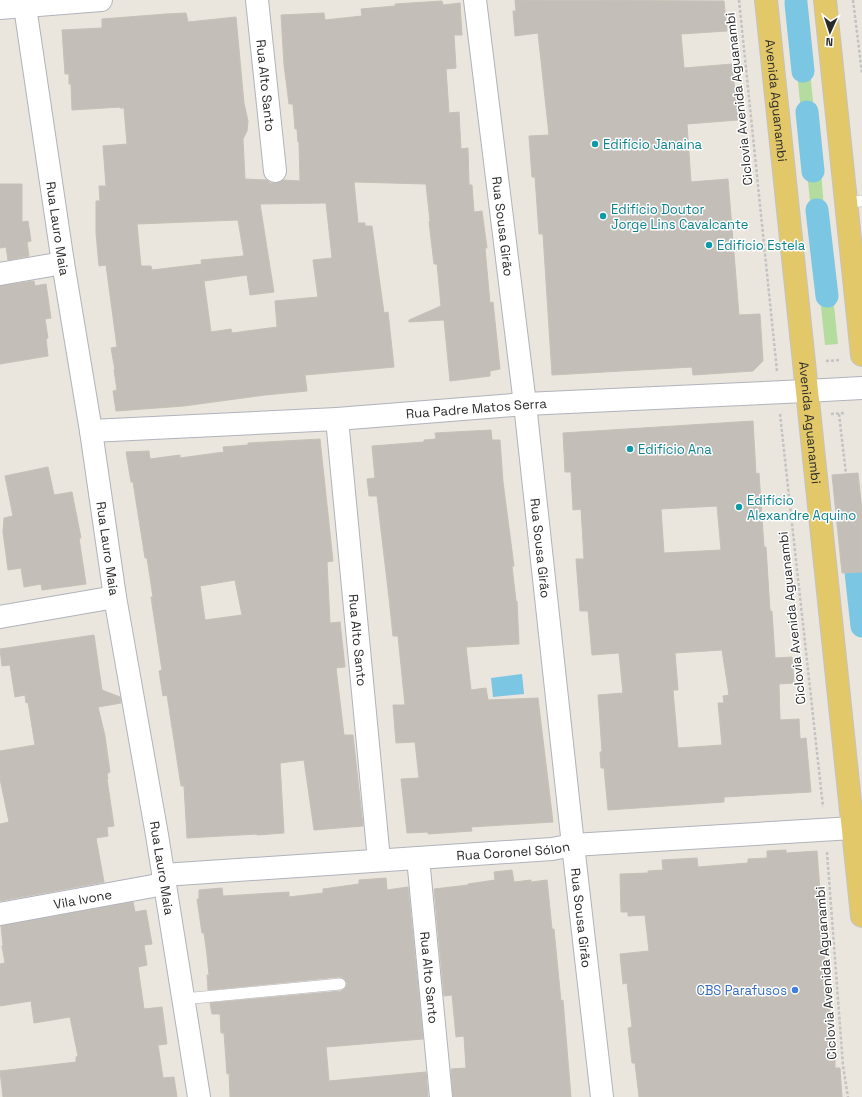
<svg xmlns="http://www.w3.org/2000/svg" width="862" height="1097" font-family="'Space Grotesk',sans-serif">
  <rect width="100%" height="100%" fill="#eae5dd"/>
  <!-- green -->
  <g fill="#b3dc9e">
    <path d="M810,71L814,111L801,112L797,72Z"/>
    <path d="M821,171L824,210L811,211L807,172Z"/>
    <path d="M833,296L838,344L825,345L820,297Z"/>
  </g>
  <!-- water -->
  <path fill="#7ac6e3" d="M522,674L524,694L493,697L491,678Z"/>
  <g fill="none" stroke-linecap="round" stroke-linejoin="round">
    <!-- canal -->
    <g stroke="#7ac6e3" stroke-width="23">
      <path d="M796,3L803,71"/>
      <path d="M807,112L813,171"/>
      <path d="M817,210L827,296"/>
      <path d="M856,572L862,626"/>
    </g>
  </g>
  <!-- building -->
  <g fill="#c3bfb8" stroke="#c6c0b7" fill-rule="evenodd">
    <path d="M515,0L724,1L727,31L681,34L684,68L732,64L738,120L687,124L691,182L728,179L739,315L760,314L763,361L753,371L693,375L692,367L552,375L543,234H539L535,177H532L529,136L549,135L538,33L515,36L513,11H516Z"/>
    <path d="M442,1L443,5L460,3L462,35H454L456,68L446,69L449,113L459,112L461,149L468,148L469,185H472L474,212L482,211L487,248H485L490,303L493,302L500,369L490,371V376L450,381L444,320L409,322V320L441,306L437,264H434L429,222L430,221L426,184L354,182L358,223H365V226H372L384,313L388,312L394,367L305,375L307,391L265,395L184,406L116,411L113,391L117,390L114,370H115L111,348L117,347L106,265L99,266L96,233V201H100L99,186H106L103,146L127,144L124,108H120V107L72,110L71,84H69V74H65L62,30L102,28V19L166,14L186,13L188,22L236,17L244,103L248,121L247,131L243,139L245,179L267,180L270,183H276L283,180L300,181L299,142H298L297,129H295L293,104H289L284,65L281,15L324,13L325,20L362,16L361,9L395,6V4ZM326,203L332,258L313,260L318,297L275,301L277,327L232,333L231,329L211,332L204,281L247,275L250,295L274,292L260,204ZM238,220L244,256L201,260L203,275L202,264L152,270L151,266H141L137,224Z"/>
    <path d="M0,184H22V222L28,221L31,241L27,242L29,256L8,260L6,247L0,248Z"/>
    <path d="M34,281L35,286L46,284L51,318L45,319L48,338L46,339L48,356L0,364V286Z"/>
    <path d="M753,421L756,474L759,473L764,547H766L770,611H772L775,658L792,657L794,683L779,684L780,720L799,719L800,739L806,738L811,792L724,797V802L608,810L604,768H601L600,752H602L598,695L623,693L619,653L592,655L588,611H580L576,559H584L581,509L573,510L571,472H565L563,433ZM717,506L721,550L664,553L661,509ZM722,650L729,695L723,696L724,703H718L722,745L678,748L673,690H678L675,653Z"/>
    <path d="M491,430L492,440H500L503,482L514,566H512L516,601H517L519,644L466,647L471,690L486,688L488,700L538,698L553,822L471,827L472,831L428,834V832L407,833L401,779L419,778L415,742L396,743L393,705H405L398,636H393L389,598L377,496H369L367,479L375,478L372,446L424,442V440L436,439L435,433Z"/>
    <path d="M320,439L333,561L327,562L330,623L340,622L345,667L336,668L344,735H353L363,826L314,830L304,760L280,763L284,833L257,835V834L187,838L184,786H181L167,695L163,696L159,671L162,670L151,597H153L147,558H145L133,482H131L126,452L149,451L150,459L180,455V458L224,452L223,447L248,445V443ZM235,580L242,615L205,620L200,586Z"/>
    <path d="M48,467L54,495L72,492L81,538H79L86,584L42,590L41,584L24,587L21,568L8,570L3,532L4,518L13,516L5,476Z"/>
    <path d="M858,473L862,510V572L842,573L832,475Z"/>
    <path d="M94,635L102,690L120,697L121,703L98,707L105,736L110,772L107,774L108,779H107L114,826L107,827L108,836L96,838L104,882L0,901V824L9,822L0,779V751L35,745L28,702L26,703L25,695L15,697L10,665L2,666L0,649Z"/>
    <path d="M786,850V853L817,851L821,904L819,905L834,1051H835V1068H840L842,1097H639L635,1063H632L628,1028L632,1027L627,983L623,984L620,954L649,951L645,915L628,916V912H621L620,874L648,873V871L663,870L662,860L697,858L698,867L748,863V859L767,858V851Z"/>
    <path d="M512,870L514,882L531,880V882L547,880L552,929H554L561,1001L563,1000L571,1097H453L451,1069L466,1068L464,1036L456,1037L452,995L444,996L434,889L468,885V884L495,880L494,872Z"/>
    <path d="M386,878L387,890L408,887L423,1039L326,1047L329,1081L426,1072L428,1097H230L229,1073L227,1074L224,1033H221L220,1014H212L210,1003L341,991L346,987L347,983L343,978L339,977L208,990L207,975H209L207,955L204,933H202L197,899H199V890L222,888L223,896L289,892V897L323,893V889L359,884V880Z"/>
    <path d="M133,902L135,912L146,910L152,944L144,945L147,965L138,967L144,1009L162,1007L167,1044L158,1045L163,1078L174,1077L177,1097H3L0,1071L76,1062V1057L78,1056L70,1017L34,1023L31,1001L0,1006V964L5,963L2,946L3,945L1,926Z"/>
  </g>
  <g fill="none" stroke-linecap="round" stroke-linejoin="round">
    <defs>
      <g id="service">
        <path d="M846,202L862,201"/>
        <path d="M183,999L340,984"/>
      </g>
      <g id="minor">
        <path id="s1" d="M24,0L63,263L91,431L115,597L157,835L199,1097"/>
        <path id="s2" d="M257,0L275,171"/>
        <path id="s3" d="M475,0L525,404L573,845L602,1097"/>
        <path d="M0,8L101,0"/>
        <path d="M0,274L63,263"/>
        <path id="s4" d="M337,419L379,860"/>
        <path id="s5" d="M91,431L337,419L525,404L806,391"/>
        <path d="M0,617L115,597"/>
        <path id="s6" d="M418,858L441,1097"/>
        <path id="s7" d="M163,875L552,849L573,845L853,828"/>
        <path id="s8" d="M0,914L164,884"/>
      </g>
      <path id="tertiary" d="M806,391L862,388"/>
      <g id="primary">
        <path id="s9" d="M766,0L862,916"/>
        <path d="M825,0L862,355"/>
      </g>
    </defs>
    <!-- service casing -->
    <use href="#service" stroke="#b0b3bc" stroke-width="12"/>
    <!-- minor casing -->
    <use href="#minor" stroke="#b0b3bc" stroke-width="24"/>
    <!-- tertiary casing -->
    <use href="#tertiary" stroke="#b0b3bc" stroke-width="24"/>
    <!-- primary casing -->
    <use href="#primary" stroke="#c3c3c3" stroke-width="24"/>
    <!-- path -->
    <g stroke="#c3c3c3" stroke-width="2.5" stroke-dasharray="3 2" stroke-linecap="butt">
      <path d="M739,0L777,371"/>
      <path d="M853,0L862,73"/>
      <path d="M826,361L840,360"/>
      <path d="M780,414L823,807"/>
      <path d="M831,414L844,413"/>
      <path d="M839,414L846,474"/>
      <path d="M827,852L843,1066L848,1097"/>
    </g>
    <!-- service -->
    <use href="#service" stroke="#fff" stroke-width="11"/>
    <!-- minor -->
    <use href="#minor" stroke="#fff" stroke-width="22"/>
    <!-- tertiary -->
    <use href="#tertiary" stroke="#fff" stroke-width="22"/>
    <!-- primary -->
    <use href="#primary" stroke="#e3c869" stroke-width="22"/>
  </g>
  <!-- markers -->
  <g fill="#0f9aa8" stroke="#fff" stroke-width="1.5">
    <circle cx="595" cy="144" r="4"/>
    <circle cx="603" cy="216" r="4"/>
    <circle cx="709" cy="245" r="4"/>
    <circle cx="630" cy="449" r="4"/>
    <circle cx="739" cy="507" r="4"/>
  </g>
  <circle fill="#3f7fe0" stroke="#fff" stroke-width="1.5" cx="795" cy="990" r="4"/>
  <g text-anchor="middle" dominant-baseline="central" stroke-width="3" stroke-linejoin="round" paint-order="stroke">
    <!-- street labels -->
    <g font-size="13" fill="#2a2a2a" stroke="#fff">
      <text stroke="none"><textPath href="#s2" startOffset="86">Rua Alto Santo</textPath></text>
      <text transform="translate(739 99) rotate(-96)">Ciclovia Avenida Aguanambi</text>
      <text stroke="none"><textPath href="#s9" startOffset="101">Avenida Aguanambi</textPath></text>
      <text stroke="none"><textPath href="#s3" startOffset="228">Rua Sousa Girão</textPath></text>
      <text stroke="none"><textPath href="#s1" startOffset="231">Rua Lauro Maia</textPath></text>
      <text stroke="none"><textPath href="#s5" startOffset="386">Rua Padre Matos Serra</textPath></text>
      <text stroke="none"><textPath href="#s9" startOffset="425">Avenida Aguanambi</textPath></text>
      <text stroke="none"><textPath href="#s3" startOffset="552">Rua Sousa Girão</textPath></text>
      <text stroke="none"><textPath href="#s1" startOffset="555">Rua Lauro Maia</textPath></text>
      <text transform="translate(792 618) rotate(-96)">Ciclovia Avenida Aguanambi</text>
      <text stroke="none"><textPath href="#s4" startOffset="222">Rua Alto Santo</textPath></text>
      <text stroke="none"><textPath href="#s7" startOffset="351">Rua Coronel Sólon</textPath></text>
      <text stroke="none"><textPath href="#s1" startOffset="879">Rua Lauro Maia</textPath></text>
      <text stroke="none"><textPath href="#s8" startOffset="84">Vila Ivone</textPath></text>
      <text stroke="none"><textPath href="#s3" startOffset="924">Rua Sousa Girão</textPath></text>
      <text transform="translate(826 973) rotate(-94)">Ciclovia Avenida Aguanambi</text>
      <text stroke="none"><textPath href="#s6" startOffset="120">Rua Alto Santo</textPath></text>
    </g>
    <!-- culture labels -->
    <g font-size="13" fill="#0d838f" stroke="#fff" text-anchor="start">
      <text x="603" y="144">Edifício Janaina</text>
      <text x="611" y="209">Edifício Doutor<tspan x="611" dy="15">Jorge Lins Cavalcante</tspan></text>
      <text x="717" y="245">Edifício Estela</text>
      <text x="638" y="449">Edifício Ana</text>
      <text x="747" y="500">Edifício<tspan x="747" dy="15">Alexandre Aquino</tspan></text>
    </g>
    <!-- shop labels -->
    <g font-size="13" fill="#366cbe" stroke="#fff" text-anchor="end">
      <text x="787" y="990">CBS Parafusos</text>
    </g>
  </g>
  <!-- north arrow -->
  <g transform="translate(830 32) rotate(183)" stroke="#ffffff" stroke-width="3" paint-order="stroke">
  <path d="M0-3L7 15L0 10L-7 15Z" fill="#2a2a2a"/>
  <text y="-6" font-size="11" font-weight="bold" text-anchor="middle" fill="#2a2a2a">N</text>
  </g>
</svg>
